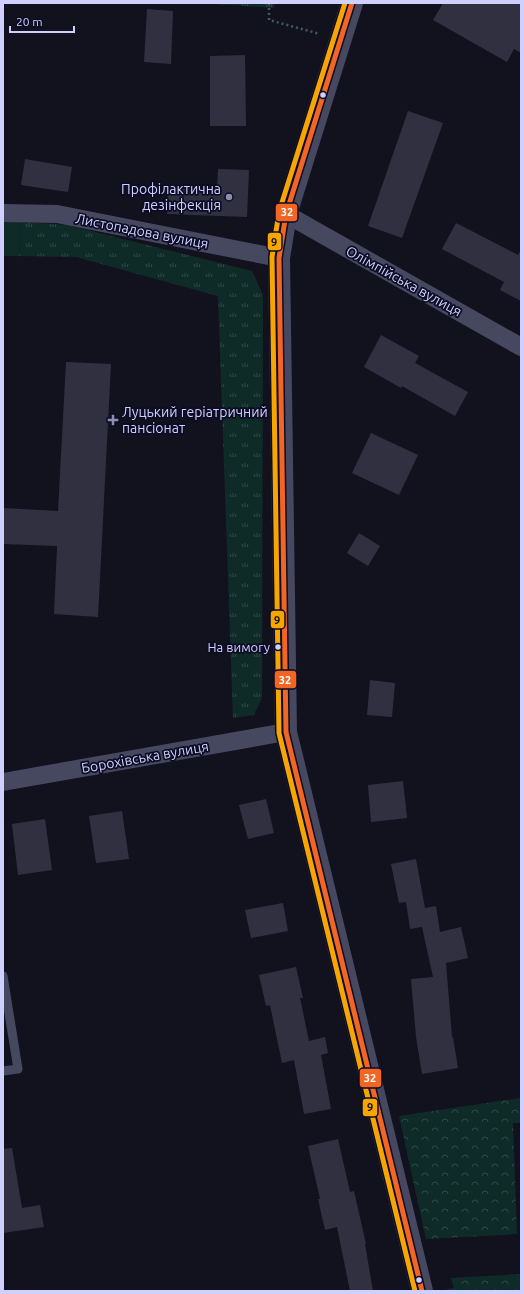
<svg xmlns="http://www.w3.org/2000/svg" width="524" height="1294" font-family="Ubuntu,sans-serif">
  <defs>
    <pattern id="grass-tufts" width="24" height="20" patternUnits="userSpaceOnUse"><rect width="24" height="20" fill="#0f2b28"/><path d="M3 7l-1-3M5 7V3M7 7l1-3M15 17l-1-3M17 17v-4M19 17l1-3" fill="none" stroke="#314948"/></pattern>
    <pattern id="forest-crowns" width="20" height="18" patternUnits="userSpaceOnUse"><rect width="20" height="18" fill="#0f2b28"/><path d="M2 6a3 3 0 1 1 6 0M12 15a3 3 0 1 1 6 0" fill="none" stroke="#314948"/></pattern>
  </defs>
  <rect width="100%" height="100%" fill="#12121e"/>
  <!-- grass -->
  <g fill="url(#grass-tufts)">
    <path d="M202,3H275L274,8Z"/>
    <path d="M21,222L67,225L252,271L263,295L262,698L254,715L233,718L218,296L76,257L19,256Z"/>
  </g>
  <!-- forest -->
  <g fill="url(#forest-crowns)">
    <path d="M521,1098V1123H513L517,1234L426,1239L399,1116Z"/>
    <path d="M521,1274V1291H438L454,1288L451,1278Z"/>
  </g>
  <!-- park -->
  <path fill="#0f2b28" d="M3,222H21L19,256H3Z"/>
  <!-- building -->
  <g fill="#303041">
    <path d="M443,3H521V53L514,49L507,62L433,20Z"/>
    <path d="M147,9L173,11L171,64L144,62Z"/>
    <path d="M245,55L246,126H210V56Z"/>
    <path d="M408,111L443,123L402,238L368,226Z"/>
    <path d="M25,159L72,167L68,192L21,185Z"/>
    <path d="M218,169L249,170L247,217L167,214L168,187L217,189Z"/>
    <path d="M456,223L518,255L521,250V301L500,290L504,282L442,249Z"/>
    <path d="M381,335L419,356L415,363L468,392L455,416L402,386L401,388L364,367Z"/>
    <path d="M66,362L111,364L98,617L54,614L57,546L3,544V508L58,511Z"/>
    <path d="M371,433L418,455L399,495L352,473Z"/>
    <path d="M359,533L380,546L368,566L347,553Z"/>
    <path d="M370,680L395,683L392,717L367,715Z"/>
    <path d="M403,781L407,818L371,822L368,785Z"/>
    <path d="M266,799L274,833L248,839L239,805Z"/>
    <path d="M122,811L129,859L96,863L89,816Z"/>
    <path d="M45,819L52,870L18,875L12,824Z"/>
    <path d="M416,859L425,908L436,906L440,932L461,927L468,958L446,963L452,1037H453L458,1068L422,1074L416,1037L411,979L433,977L422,927L410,929L406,902L399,903L391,864Z"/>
    <path d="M283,903L288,931L251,938L245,910Z"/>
    <path d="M296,967L303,998H300L309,1041L325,1037L328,1053L321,1055L331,1109L304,1114L294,1060L282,1063L270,1005L266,1006L259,975Z"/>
    <path d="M338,1139L350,1192L354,1191L366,1244H365L373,1291H350L337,1227L325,1230L318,1199H320L308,1146Z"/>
    <path d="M12,1148L22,1208L40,1205L44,1227L3,1233V1149Z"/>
  </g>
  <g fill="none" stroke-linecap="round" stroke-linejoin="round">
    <!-- path -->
    <path stroke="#455965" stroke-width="2.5" stroke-dasharray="2 3" stroke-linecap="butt" d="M269,3V20L320,34"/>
    <!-- service -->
    <path stroke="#464860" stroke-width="9" d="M3,976L18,1069L3,1071"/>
    <!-- minor -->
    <g stroke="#464860" stroke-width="18">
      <path d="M3,213L57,214L279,258"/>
      <path d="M286,214L521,347"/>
      <path d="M3,782L286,732"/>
    </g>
    <!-- tertiary -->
    <path stroke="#464860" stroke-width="22" d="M352,3L286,214L279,258L286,732L422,1291"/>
    <defs>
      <path id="bus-1" d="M352,3L286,214L279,258L286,732L422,1291"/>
      <path id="bus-2" d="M345,3L279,212L272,257L279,733L415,1291"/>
    </defs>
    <!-- bus-1 casing -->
    <use href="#bus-1" stroke="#0d0c24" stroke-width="8"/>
    <!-- bus-2 casing -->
    <use href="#bus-2" stroke="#0d0c24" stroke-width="8"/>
    <!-- bus-1 -->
    <use href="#bus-1" stroke="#f26522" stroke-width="5"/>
    <!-- bus-2 -->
    <use href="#bus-2" stroke="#f7a600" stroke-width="5"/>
  </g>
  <!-- markers -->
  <g fill="#cfd0ff" stroke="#0d0c24" stroke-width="1.5">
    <circle cx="323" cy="95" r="3.5"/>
    <circle cx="278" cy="647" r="3.5"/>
    <circle cx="419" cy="1280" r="3.5"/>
  </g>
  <g fill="#8d8eb0" stroke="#0d0c24" stroke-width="1.5">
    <circle cx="229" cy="197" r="4"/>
    <path d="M111 414h4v4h4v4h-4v4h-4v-4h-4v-4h4z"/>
  </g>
  <g text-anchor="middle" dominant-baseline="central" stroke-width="3.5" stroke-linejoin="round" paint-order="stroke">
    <!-- bus labels -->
    <g font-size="13" fill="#cfd0ff" stroke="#0d0c24" text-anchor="end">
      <text x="270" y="647">На вимогу</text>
    </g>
    <!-- poi labels -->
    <g font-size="14" fill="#cfd0ff" stroke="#0d0c24" text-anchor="end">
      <text x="221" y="189">Профілактична<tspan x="221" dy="16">дезінфекція</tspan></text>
      <text x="122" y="412" text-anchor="start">Луцький геріатричний<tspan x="122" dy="16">пансіонат</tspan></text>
    </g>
    <!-- street labels -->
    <g font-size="14" fill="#cfd0ff" stroke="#0d0c24">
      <text transform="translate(142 231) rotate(11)">Листопадова вулиця</text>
      <text transform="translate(404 281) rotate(29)">Олімпійська вулиця</text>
      <text transform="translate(145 757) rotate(-10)">Борохівська вулиця</text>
    </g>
  </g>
  <g stroke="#0d0c24" stroke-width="1.5">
    <rect x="275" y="203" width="23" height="19" rx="4" fill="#f26522"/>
    <rect x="267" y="232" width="15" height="19" rx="4" fill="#f7a600"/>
    <rect x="270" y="610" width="15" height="19" rx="4" fill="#f7a600"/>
    <rect x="274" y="670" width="23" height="19" rx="4" fill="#f26522"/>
    <rect x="359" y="1068" width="23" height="20" rx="4" fill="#f26522"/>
    <rect x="362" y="1098" width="16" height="19" rx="4" fill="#f7a600"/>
  </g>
  <g font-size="11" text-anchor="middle" font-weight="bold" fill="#fff">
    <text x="287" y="216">32</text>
    <text x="285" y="684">32</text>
    <text x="370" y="1082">32</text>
  </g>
  <g font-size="11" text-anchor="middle" font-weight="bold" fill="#111">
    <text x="274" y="246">9</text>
    <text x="277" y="624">9</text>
    <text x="370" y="1111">9</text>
  </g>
  <!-- border -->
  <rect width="524" height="1294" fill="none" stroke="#cfd0ff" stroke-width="8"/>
  <!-- scale -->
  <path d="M10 26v6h64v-6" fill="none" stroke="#cfd0ff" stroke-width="2"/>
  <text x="16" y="26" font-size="12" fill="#cfd0ff" stroke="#0d0c24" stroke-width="3" paint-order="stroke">20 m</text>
</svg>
